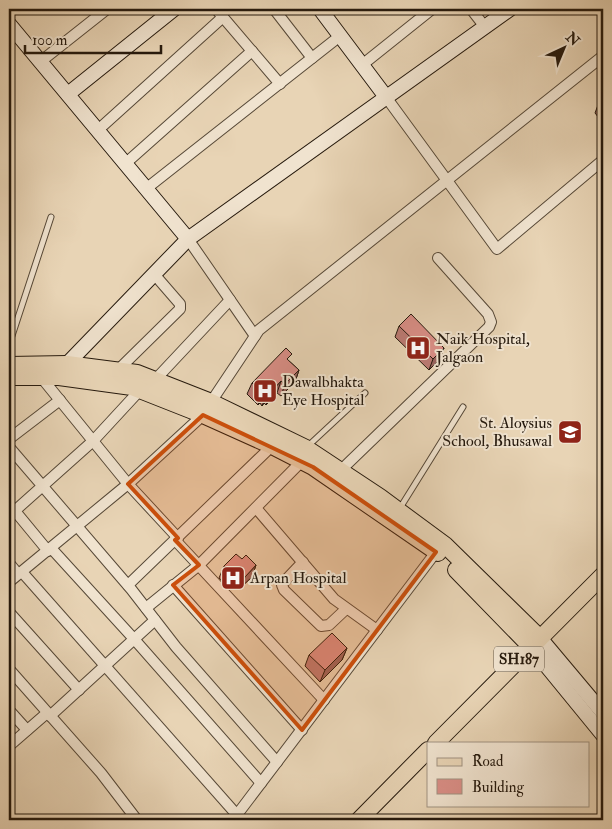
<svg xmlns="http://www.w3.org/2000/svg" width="612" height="829" font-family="'IM FELL Double Pica',serif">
  <rect width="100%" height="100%" fill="#e8d4b5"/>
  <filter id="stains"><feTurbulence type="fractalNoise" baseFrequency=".004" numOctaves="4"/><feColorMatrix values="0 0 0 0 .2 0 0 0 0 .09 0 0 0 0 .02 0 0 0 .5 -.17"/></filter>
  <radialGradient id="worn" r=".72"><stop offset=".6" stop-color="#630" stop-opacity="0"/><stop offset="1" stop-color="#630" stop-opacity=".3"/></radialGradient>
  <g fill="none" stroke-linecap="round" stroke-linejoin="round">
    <defs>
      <g id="lane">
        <path d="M9,345L51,217"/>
        <path d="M308,446L365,393"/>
        <path d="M400,508L463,407"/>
      </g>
      <g id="street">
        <path d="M216,9L280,84"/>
        <path d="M274,9L312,58"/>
        <path d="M471,9L485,27"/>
        <path d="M40,62L107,9"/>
        <path d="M362,65L432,9"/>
        <path d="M386,97L497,249L603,160"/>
        <path d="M98,130L223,17"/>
        <path d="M126,163L252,51"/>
        <path d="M147,188L340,36"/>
        <path d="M188,239L255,336"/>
        <path d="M117,371L180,309V304L154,274"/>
        <path d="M41,377L128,484L178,538"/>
        <path d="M155,380L230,300"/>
        <path d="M211,402L259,330L603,56"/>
        <path d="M9,439L60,400"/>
        <path d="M9,447L131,589L176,647L277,762"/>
        <path d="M340,471L489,327L491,322L488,314L438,258"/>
        <path d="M256,508L334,599L377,630"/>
        <path d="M15,511L48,551"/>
        <path d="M9,516L93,441L141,389"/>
        <path d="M175,540L324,700"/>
        <path d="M51,548L134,639L261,783"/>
        <path d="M303,562L283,583L282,585L284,590L321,626L329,625L346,609"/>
        <path d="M9,563L18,574"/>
        <path d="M22,572L237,815"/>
        <path d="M9,582L128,484L203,415"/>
        <path d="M128,585L272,446"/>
        <path d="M173,585L302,730"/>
        <path d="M146,608L199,565L302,461"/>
        <path d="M9,612L79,690"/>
        <path d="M9,669L101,773L137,820"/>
        <path d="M9,710L27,730"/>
        <path d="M50,716L155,620"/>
        <path d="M9,746L47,713"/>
        <path d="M233,820L436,552"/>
      </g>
      <g id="secondary">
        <path d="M320,9L386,97"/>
        <path d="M9,24L188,239"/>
        <path d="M68,94L174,9"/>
        <path d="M67,364L188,239L510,9"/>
        <path d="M540,638L603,713"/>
        <path d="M531,647L603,735"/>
      </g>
      <g id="primary">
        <path d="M9,365L67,364L137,373L211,402L306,448L380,497L445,545L540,638"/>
        <path d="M9,377H59L132,387L203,415L272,446L313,467L438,553"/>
        <path d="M456,570L531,647"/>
        <path d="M436,743L603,575"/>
        <path d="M359,820L428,750"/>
      </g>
    </defs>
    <!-- lane casing -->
    <use href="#lane" stroke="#564837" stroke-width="7"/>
    <!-- street casing -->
    <use href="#street" stroke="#564837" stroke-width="12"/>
    <!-- secondary casing -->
    <use href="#secondary" stroke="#25190d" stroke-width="16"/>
    <!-- primary casing -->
    <use href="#primary" stroke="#25190d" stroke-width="18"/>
    <!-- lane -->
    <use href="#lane" stroke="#f0e3cf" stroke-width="5"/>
    <!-- street -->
    <use href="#street" stroke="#f0e3cf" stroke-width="10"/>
    <!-- secondary -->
    <use href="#secondary" stroke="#f0e3cf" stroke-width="14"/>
    <!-- primary -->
    <use href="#primary" stroke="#e8d4b5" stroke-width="16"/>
  </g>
  <!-- wall -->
  <g fill="#bb7a73" stroke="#25190d">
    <path d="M603,102V123L595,113L598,105Z"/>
    <path d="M399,326L444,348L440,359L429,370L395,337Z"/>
    <path d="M289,361L299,370L295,382L281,396L277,393L266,405L264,403L262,406L260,403L258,405L247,394L252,383Z"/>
    <path d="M242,559L256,565L252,577L240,588L237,585L232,590L219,578L224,566Z"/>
    <path d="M347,648L342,660L320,682L305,666L309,655Z"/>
  </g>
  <!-- shaded-wall -->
  <g fill="#98635e" stroke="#25190d">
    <path d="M444,348L440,359L429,370L433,359Z"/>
    <path d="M299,370L295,382L281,396L285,384Z"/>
    <path d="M281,381L277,393L266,405L270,393Z"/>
    <path d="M264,391L260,403L258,405L262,393Z"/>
    <path d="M269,392L264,403L262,406L267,394Z"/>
    <path d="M256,565L252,577L240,588L245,577Z"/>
    <path d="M242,573L237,585L232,590L237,579Z"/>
    <path d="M347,648L342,660L320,682L325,670Z"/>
  </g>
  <!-- building -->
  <g fill="#d98e86" stroke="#25190d">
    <path d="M603,102V112L598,105Z"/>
    <path d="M411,314L444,348L433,359L399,326Z"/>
    <path d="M286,348L292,354L287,359L299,370L285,384L281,381L270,393L269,392L267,394L264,391L262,393L252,383Z"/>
    <path d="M236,554L242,559L246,555L256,565L245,577L242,573L237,579L224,566Z"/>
    <path d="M332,633L347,648L325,670L309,655Z"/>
  </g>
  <!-- marked area -->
  <path fill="#cb4f0c" fill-opacity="0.2" stroke="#cb4f0c" stroke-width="4" stroke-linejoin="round" d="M203,415L313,467L436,552L302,730L173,585L199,565L175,540L178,538L128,484Z"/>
  <!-- icons -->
  <defs>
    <symbol id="hospital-square" viewBox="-11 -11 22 22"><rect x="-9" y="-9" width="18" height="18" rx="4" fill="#8f2418" stroke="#f0e3cf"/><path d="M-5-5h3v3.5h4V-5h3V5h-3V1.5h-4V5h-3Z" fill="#fff"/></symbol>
    <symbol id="school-square" viewBox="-11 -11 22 22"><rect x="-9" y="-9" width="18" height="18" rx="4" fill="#8f2418" stroke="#f0e3cf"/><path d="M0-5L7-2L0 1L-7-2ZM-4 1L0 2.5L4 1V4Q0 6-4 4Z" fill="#fff"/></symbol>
  </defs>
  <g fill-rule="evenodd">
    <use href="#hospital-square" x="404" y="334" width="28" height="28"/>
    <use href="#hospital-square" x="251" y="377" width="28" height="28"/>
    <use href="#school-square" x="556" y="418" width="28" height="28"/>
    <use href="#hospital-square" x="219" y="564" width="28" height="28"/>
  </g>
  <g text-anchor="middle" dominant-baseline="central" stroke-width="4" stroke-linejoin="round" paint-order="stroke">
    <!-- shield labels -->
    <rect fill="#f0e3cf" stroke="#625647" stroke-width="1" x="494" y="646.5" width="50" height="25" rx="4"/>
    <g font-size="15" font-weight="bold" fill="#25190d">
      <text x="519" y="659">SH187</text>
    </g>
    <!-- poi labels -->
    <g font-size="16" fill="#25190d" stroke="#f0e3cf" text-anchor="start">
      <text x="436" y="339">Naik Hospital,<tspan x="436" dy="18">Jalgaon</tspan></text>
      <text x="282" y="382">Dawalbhakta<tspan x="282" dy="18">Eye Hospital</tspan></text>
      <text x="552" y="423" text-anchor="end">St. Aloysius<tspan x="552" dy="18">School, Bhusawal</tspan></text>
      <text x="250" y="578">Arpan Hospital</text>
    </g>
  </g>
  <!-- margin -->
  <rect width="612" height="829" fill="none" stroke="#e8d4b5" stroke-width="30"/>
  <rect x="10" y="10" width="592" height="809" fill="none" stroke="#25190d" stroke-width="2.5"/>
  <rect x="15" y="15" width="582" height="799" fill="none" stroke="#25190d"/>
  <!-- legend -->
  <rect x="427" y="742" width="162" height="65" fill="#f0e3cf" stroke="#9f9281"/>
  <rect x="437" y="758" width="25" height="8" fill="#e8d4b5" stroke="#9f9281"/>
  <text x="472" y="766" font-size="15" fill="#25190d">Road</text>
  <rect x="437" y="779" width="25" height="15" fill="#d98e86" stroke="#9f9281"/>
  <text x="472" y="792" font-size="15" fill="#25190d">Building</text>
  <!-- north arrow -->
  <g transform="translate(564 48) rotate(44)" stroke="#f0e3cf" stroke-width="4" paint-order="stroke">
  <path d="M0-4L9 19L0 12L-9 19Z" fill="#25190d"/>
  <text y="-8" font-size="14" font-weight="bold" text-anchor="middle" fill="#25190d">N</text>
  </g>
  <!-- scale -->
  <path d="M25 45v8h136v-8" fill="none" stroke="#25190d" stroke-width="2.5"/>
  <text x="32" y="45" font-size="15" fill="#25190d" stroke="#f0e3cf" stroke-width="4" paint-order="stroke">100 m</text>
  <rect width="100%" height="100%" filter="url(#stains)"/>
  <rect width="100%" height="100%" fill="url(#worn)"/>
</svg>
